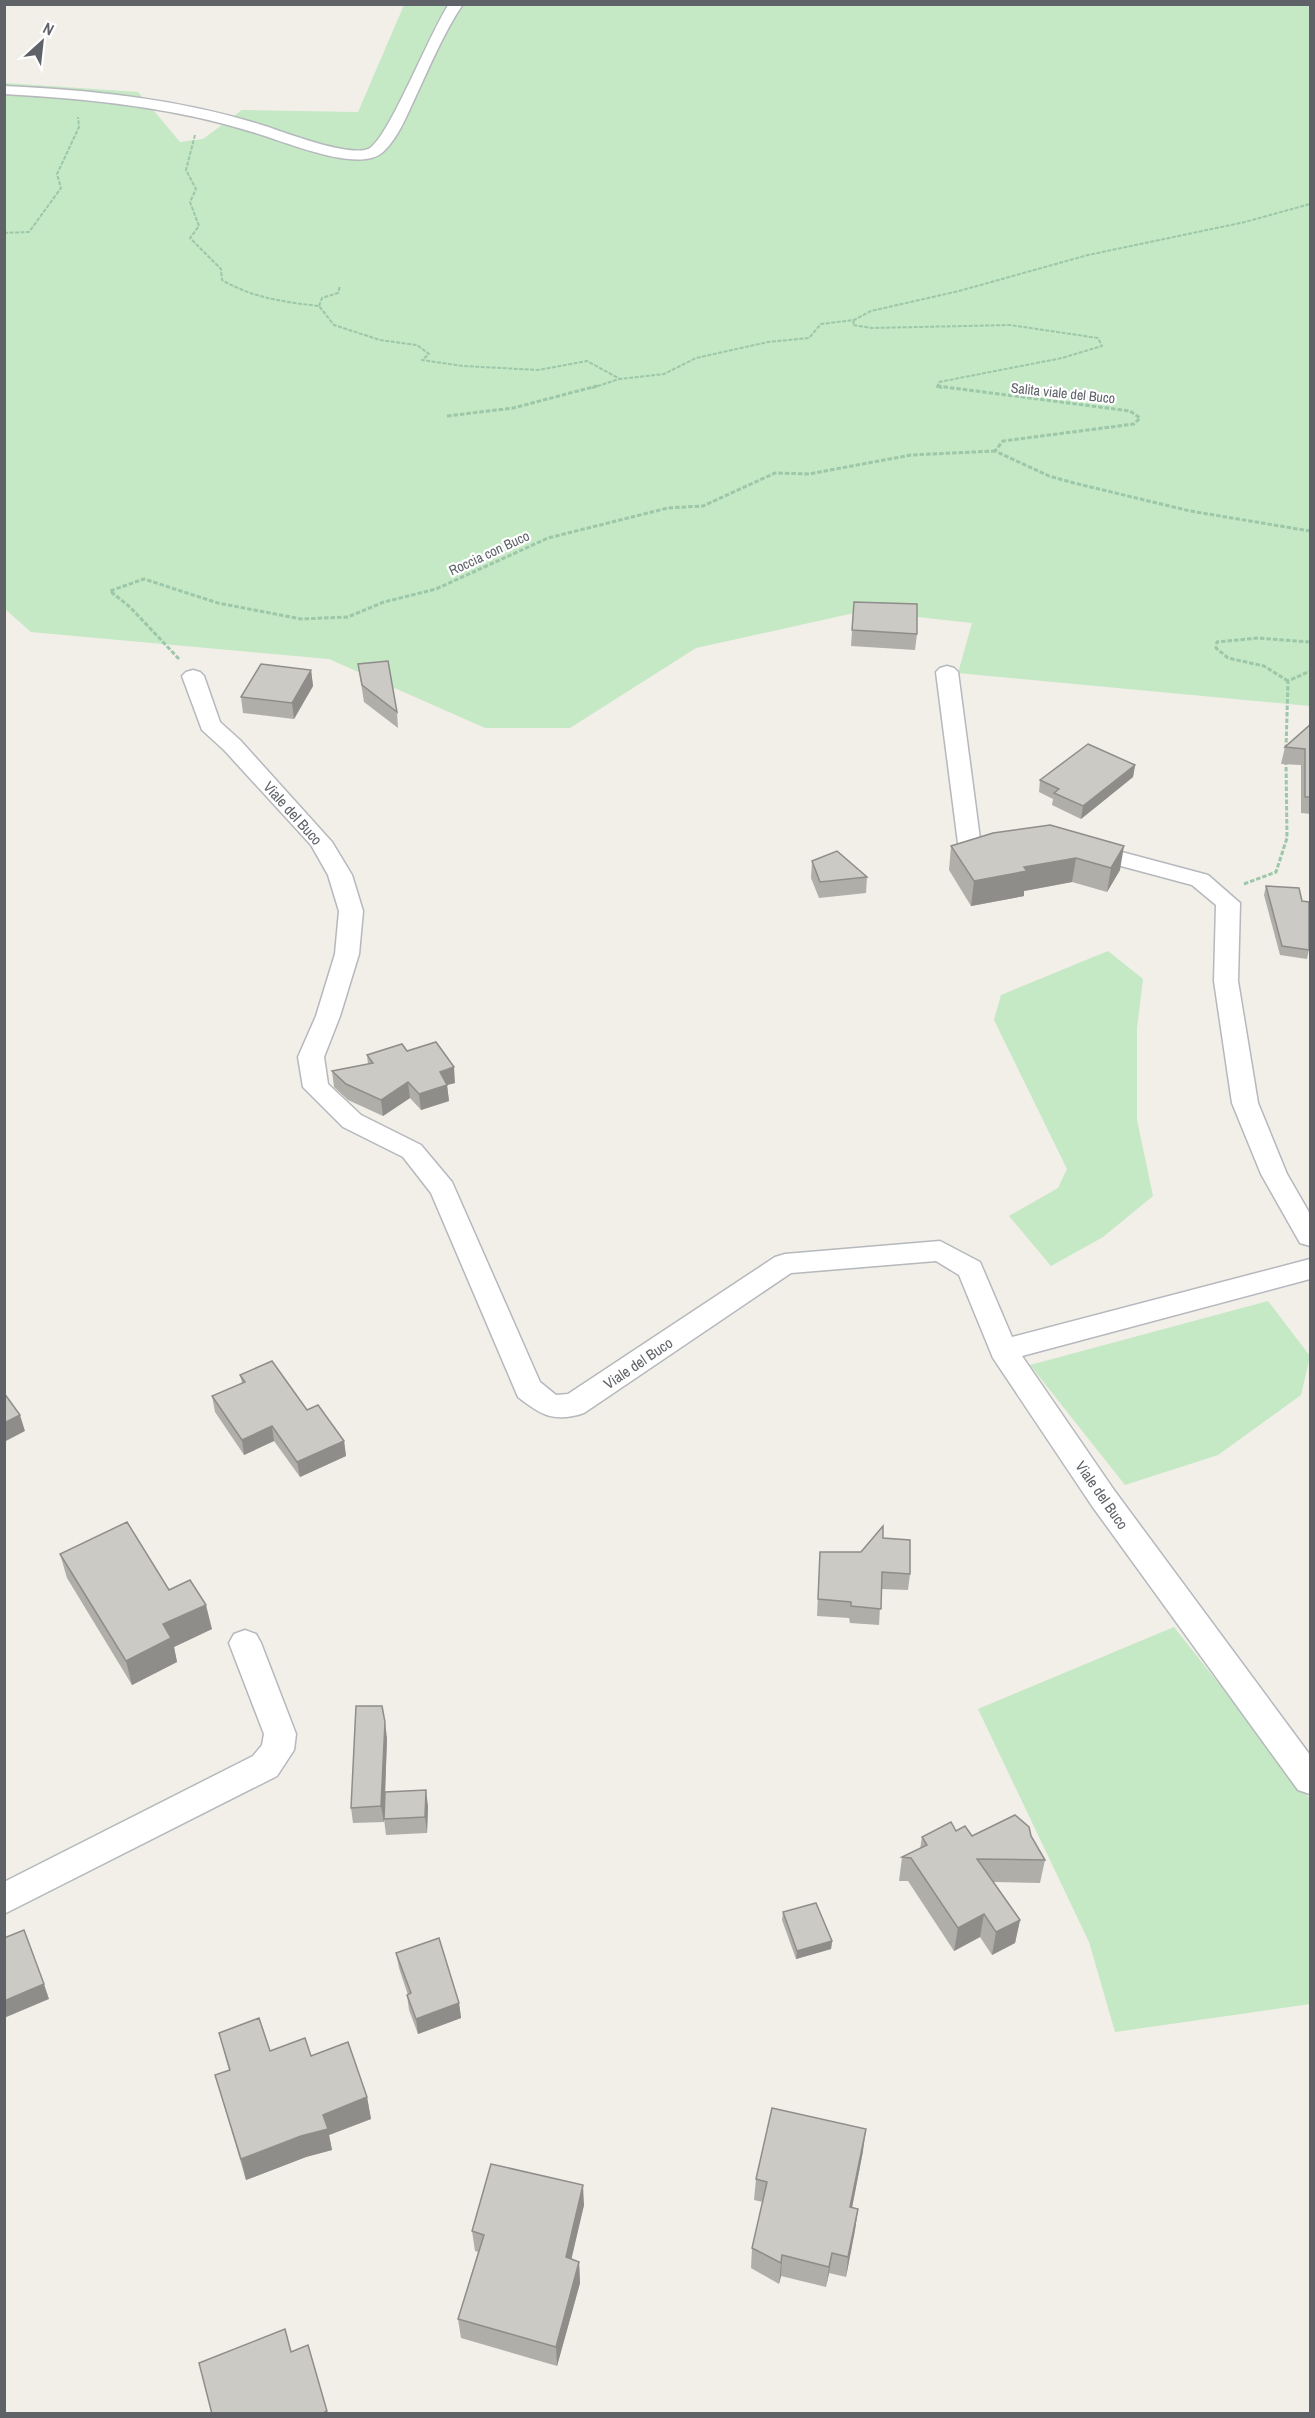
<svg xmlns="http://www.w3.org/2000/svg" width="1315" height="2418" font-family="'Archivo Narrow',sans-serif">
  <rect width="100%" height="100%" fill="#f1efe8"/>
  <!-- green -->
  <g fill="#c5e8c5">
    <path d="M404,5H1310V706L958,673L972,623L863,611L696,648L570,728H485L329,659L31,632L5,609V83L138,92L180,142L203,139L242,110L358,112Z"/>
    <path d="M1108,951L1143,979L1137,1028V1120L1153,1196L1103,1237L1051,1266L1009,1216L1058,1188L1067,1169L994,1020L1001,995Z"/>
    <path d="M1268,1301L1310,1356L1301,1395L1218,1455L1125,1485L1030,1365Z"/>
    <path d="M1174,1627L1310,1799V2004L1115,2032L1089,1942L978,1709Z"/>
  </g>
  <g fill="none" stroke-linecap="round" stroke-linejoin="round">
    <defs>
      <g id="minor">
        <path d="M449,4H463C443,34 430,66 415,98C406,117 398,138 383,152C361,173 290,144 265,136C180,108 93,99 4,94V86C92,90 181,99 265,126C284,132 353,159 370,148C390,135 430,32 449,4Z"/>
        <path d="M947,666L954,668L958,672L980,839L1011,841L1015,846L1011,851L989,855L961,848L958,843L936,672L940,668Z"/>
        <path d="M193,670L200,672L204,676L220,722L240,740L332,842L352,875L363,911L359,954L340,1016L324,1057L328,1084L361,1115L421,1145L452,1182L540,1382L556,1395L568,1394L775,1257L785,1254L940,1241L980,1262L1012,1337L1310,1259V1279L1022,1356L1114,1490L1310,1755V1794L1298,1790L1092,1506L993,1358L959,1275L936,1261L791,1273L584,1413C554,1423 541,1415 518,1397L431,1193L403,1157L343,1127L303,1087L298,1057L316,1016L335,954L339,911L328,875L311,845L224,750L202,730L182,676L186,672Z"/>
        <path d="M1088,843L1208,875L1240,903L1238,981L1258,1103L1287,1174L1310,1214V1246L1300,1243L1261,1174L1232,1103L1214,981L1216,905L1192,885L1080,855L1076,850L1080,845Z"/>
        <path d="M245,1630L256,1634L261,1643L296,1734L294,1750L277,1776L4,1914V1882L253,1756L262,1745L264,1734L229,1643L234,1634Z"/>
      </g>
    </defs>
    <!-- minor casing -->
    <use href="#minor" stroke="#b5b8bc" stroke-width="3"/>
    <!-- path-far1 -->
    <g stroke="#9cc7a9" stroke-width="2" stroke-dasharray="4 1.5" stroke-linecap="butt">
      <path d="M195,135L186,170L196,189L190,202L199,226L190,238L221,269L222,280C253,298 284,302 319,306L334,325L380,340L417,345L429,354L422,360L463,366L538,370L587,361L620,379L664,374L696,358L768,342L809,338L821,324L854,320L871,311L959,291L1088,255L1245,222L1310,204"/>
      <path d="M4,233L29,232L61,188L57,174L79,127L78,117"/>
      <path d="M319,306L322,298L338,293L340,286"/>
      <path d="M854,320L853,325L872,328L1010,325L1098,338L1102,346L1062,358L939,382L937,387L942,388"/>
      <path d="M592,388L619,379"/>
    </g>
    <!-- path -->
    <g stroke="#9cc7a9" stroke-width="3" stroke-dasharray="4.5 2" stroke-linecap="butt">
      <path d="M937,386L1130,411L1140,418L1134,424L1003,441L995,451L1049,476L1074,483L1190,511L1310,531"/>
      <path d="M447,416L513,408L597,386"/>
      <path d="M179,659L130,607L110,591L144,579L218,603L301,619L348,617L384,602L436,589L548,538L668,508L703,506L775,473L809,474L911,455L995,451"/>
      <path d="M1288,681L1264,666L1228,658L1216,648L1217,642L1258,638L1310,642"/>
      <path d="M1286,749L1288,681L1310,671"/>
      <path d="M1244,884L1276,872L1287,838L1286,760"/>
    </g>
    <!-- minor -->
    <use href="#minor" fill="#fff" fill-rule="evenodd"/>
  </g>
  <!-- wall -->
  <g fill="#afaea9">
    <path d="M854,602L917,634L915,650L851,646Z"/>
    <path d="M358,664L397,712L398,728L364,702Z"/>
    <path d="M311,670L313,686L294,719L243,713L241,697Z"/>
    <path d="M1311,724V814L1301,813V765L1281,764L1285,747Z"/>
    <path d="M1135,765L1133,777L1081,819L1052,805L1053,799L1039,792L1040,780Z"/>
    <path d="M993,833L1120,870L1107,892L1072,882L1024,891V896L971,906L949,870L951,846Z"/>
    <path d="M812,861L867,877L866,893L819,898L811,878Z"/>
    <path d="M1266,886L1309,950L1307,959L1280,955L1264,895Z"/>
    <path d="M407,1051L455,1083L447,1085L449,1101L421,1110L410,1098L383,1116L348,1100L334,1087L332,1071L368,1064L367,1055Z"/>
    <path d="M240,1375L307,1410L344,1441L346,1456L300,1477L274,1441L244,1455L215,1412L212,1396L242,1383Z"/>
    <path d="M883,1538L910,1574L908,1590L881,1589L879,1625L850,1623L849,1618L817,1616L820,1552H861Z"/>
    <path d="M60,1554L169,1590L212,1629L174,1647L177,1662L132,1685L67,1578Z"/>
    <path d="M387,1738L384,1822L353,1823L351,1808Z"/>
    <path d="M428,1806L427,1833L386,1835L384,1819Z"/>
    <path d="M956,1831L972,1836H1031L1045,1860L1040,1883L994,1882L1020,1920L1015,1943L992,1955L980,1937L954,1951L908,1881H899L902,1857L920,1849L922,1837Z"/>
    <path d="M783,1912L832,1941L831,1949L796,1959L782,1920Z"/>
    <path d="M396,1953L459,2003L461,2018L418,2034L409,2010L407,1995H408L399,1968Z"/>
    <path d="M219,2033L270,2051L311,2056L367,2097L371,2119L329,2135L332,2150L306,2157L246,2180L215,2075L229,2070Z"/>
    <path d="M863,2151L852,2208L858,2209L855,2230L846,2277L829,2273L826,2287L781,2276L779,2284L751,2268L752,2248L763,2202L754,2200L756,2179Z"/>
    <path d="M584,2205L571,2259L579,2262L580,2283L557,2366L461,2338L458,2319L478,2252L475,2251L472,2231Z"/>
  </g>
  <!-- shaded-wall -->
  <g fill="#8f8d8a">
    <path d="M311,670L313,686L294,719L292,703Z"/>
    <path d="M1135,765L1133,777L1081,819L1083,806Z"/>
    <path d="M1124,846L1120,870L1107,892L1111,868Z"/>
    <path d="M1076,858L1072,882L1024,891V896L971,906L974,881L1024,867Z"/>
    <path d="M454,1067L455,1083L447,1085L449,1101L421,1110L419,1094L440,1072Z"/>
    <path d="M408,1082L410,1098L383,1116L381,1100Z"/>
    <path d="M20,1415L25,1431L4,1442V1423Z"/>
    <path d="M272,1426L274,1441L244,1455L242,1440Z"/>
    <path d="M344,1441L346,1456L300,1477L297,1462Z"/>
    <path d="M206,1605L212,1629L174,1647L177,1662L132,1685L126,1661L163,1624Z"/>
    <path d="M385,1722L387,1738L384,1822L381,1806Z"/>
    <path d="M426,1790L428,1806L427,1833L425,1817Z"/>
    <path d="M984,1914L980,1937L954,1951L958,1928Z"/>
    <path d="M1020,1920L1015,1943L992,1955L996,1932Z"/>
    <path d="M832,1941L831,1949L796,1959L797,1951Z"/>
    <path d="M44,1984L49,1999L4,2018V2001Z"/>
    <path d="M459,2003L461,2018L418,2034L416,2019Z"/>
    <path d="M367,2097L371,2119L329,2135L332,2150L306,2157L246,2180L241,2159L301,2136L323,2115Z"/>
    <path d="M866,2129L863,2151L848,2228L850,2207Z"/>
    <path d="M583,2185L584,2205L567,2278L566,2257Z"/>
    <path d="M858,2209L855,2230L846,2277L848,2257Z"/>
    <path d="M832,2253L829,2273L826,2287L829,2267Z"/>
    <path d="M782,2255L781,2276L779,2284L781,2263Z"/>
    <path d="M579,2262L580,2283L557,2366L556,2347Z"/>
  </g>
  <!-- building -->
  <g fill="#cccac5" stroke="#8f8d8a" stroke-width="1.5">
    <path d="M854,602L917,604V634L852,630Z"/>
    <path d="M388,661L397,712L362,685L358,664Z"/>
    <path d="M261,664L311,670L292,703L241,697Z"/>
    <path d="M1311,724V797H1305V749L1285,747Z"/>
    <path d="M1088,744L1135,765L1083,806L1054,793L1059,789L1040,780Z"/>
    <path d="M1050,825L1124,846L1111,868L1076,858L1024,867L1027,871L974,881L951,846L993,833Z"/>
    <path d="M837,851L867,877L820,882L812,861Z"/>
    <path d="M1266,886L1299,888L1302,901L1309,902V950L1282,946Z"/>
    <path d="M436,1042L454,1067L440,1072L447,1085L419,1094L408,1082L381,1100L346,1084L332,1071L373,1063L367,1055L402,1044L407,1051Z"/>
    <path d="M272,1361L307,1410L318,1405L344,1441L297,1462L272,1426L242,1440L212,1396L245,1382L240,1375Z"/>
    <path d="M4,1393L20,1415L4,1423Z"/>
    <path d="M127,1522L169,1590L190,1580L206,1605L163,1624L171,1638L126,1661L60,1554Z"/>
    <path d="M883,1526V1538L910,1540V1574L882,1572L881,1609L851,1606V1602L818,1599L820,1552H861Z"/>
    <path d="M356,1706H382L385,1722L381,1806L351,1808Z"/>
    <path d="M426,1790L425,1817L384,1819L385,1792Z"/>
    <path d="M1015,1815L1029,1827L1031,1836L1045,1860L977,1859L1020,1920L996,1932L984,1914L958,1928L911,1858L902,1857L927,1845L922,1837L951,1822L956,1831L965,1826L972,1836Z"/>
    <path d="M816,1903L832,1941L797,1951L783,1912Z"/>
    <path d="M24,1930L44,1984L4,2001V1938Z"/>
    <path d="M439,1938L459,2003L416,2019L407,1995L411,1993L396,1953Z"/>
    <path d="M259,2018L270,2051L305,2038L311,2056L348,2042L367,2097L323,2115L328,2129L301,2136L241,2159L215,2075L230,2070L219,2033Z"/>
    <path d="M772,2108L866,2129L850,2207L858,2209L848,2257L832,2253L829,2267L782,2255L781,2263L752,2248L767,2182L756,2179Z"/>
    <path d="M491,2164L583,2185L566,2257L579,2262L556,2347L458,2319L484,2235L472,2231Z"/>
    <path d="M285,2329L291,2352L308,2345L327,2411L321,2414H212L199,2363Z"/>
  </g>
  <g text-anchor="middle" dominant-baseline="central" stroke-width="4.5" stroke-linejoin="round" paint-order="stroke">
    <!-- far-street labels -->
    <g font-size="14" fill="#5f6368" stroke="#fff">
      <text transform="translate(1063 393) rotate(6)">Salita viale del Buco</text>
      <text transform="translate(489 553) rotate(-25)">Roccia con Buco</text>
    </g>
    <!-- street labels -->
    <g font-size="15" fill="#5f6368" stroke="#fff">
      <text transform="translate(293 813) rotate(48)">Viale del Buco</text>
      <text transform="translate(638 1363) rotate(-34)">Viale del Buco</text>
      <text transform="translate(1102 1495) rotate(55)">Viale del Buco</text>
    </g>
  </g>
  <!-- border -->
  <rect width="1315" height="2418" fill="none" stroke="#5f6368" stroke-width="12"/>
  <!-- north arrow -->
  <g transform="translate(42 42) rotate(27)" stroke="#ffffff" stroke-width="4.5" paint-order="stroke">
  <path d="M0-4.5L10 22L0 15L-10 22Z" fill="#5f6368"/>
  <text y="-9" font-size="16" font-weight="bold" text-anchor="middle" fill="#5f6368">N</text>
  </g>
</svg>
